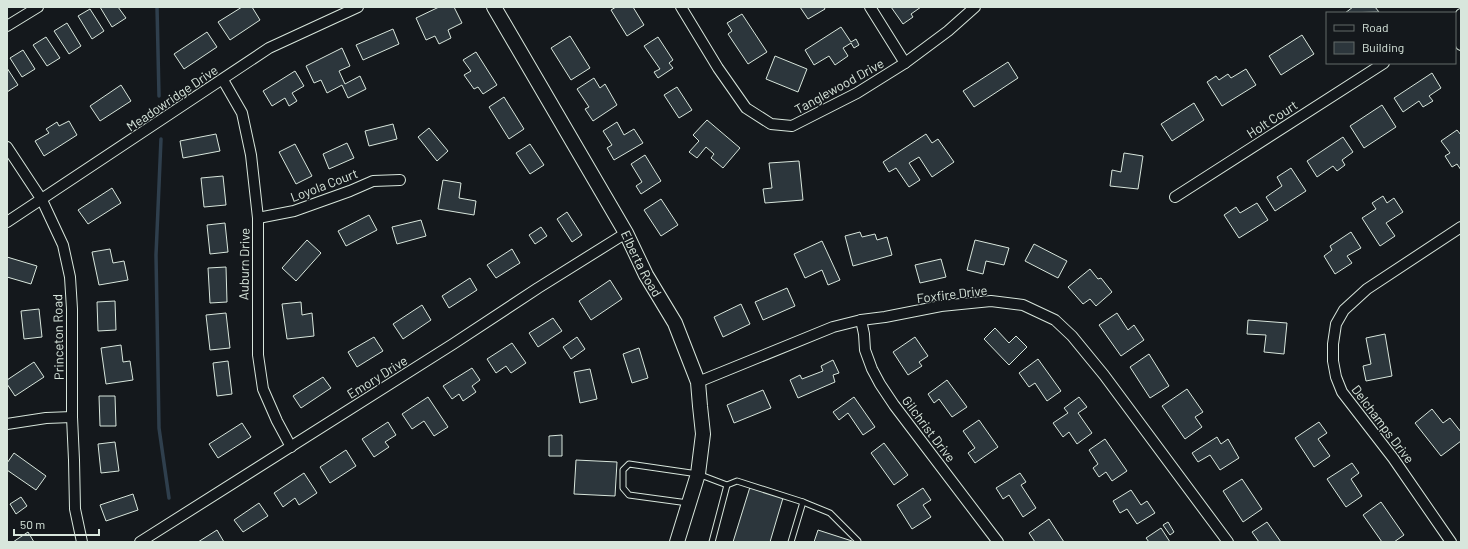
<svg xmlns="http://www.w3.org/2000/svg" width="1468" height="549" font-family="Barlow,sans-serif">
  <rect width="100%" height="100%" fill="#14181c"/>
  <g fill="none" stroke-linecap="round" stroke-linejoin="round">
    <!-- stream -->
    <g stroke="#2f3f4d" stroke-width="3.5">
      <path d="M157,7L159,96"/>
      <path d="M161,139L156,255L159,428L169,498"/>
    </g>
  </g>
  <!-- building -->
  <g fill="#2c363c" stroke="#d8e6dc">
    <path d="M100,7H118L126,18L112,27Z"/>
    <path d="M242,7H252L260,20L230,40L218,22Z"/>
    <path d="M439,7H454L462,23L448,30L451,38L439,44L435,36L426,40L416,18Z"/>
    <path d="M616,7H633L644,25L627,36L611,10Z"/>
    <path d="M800,7H824L825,9L808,19Z"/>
    <path d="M891,7H921L911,14L913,17L903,24Z"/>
    <path d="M1353,7H1375L1379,12L1345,13Z"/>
    <path d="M90,9L104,31L92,39L78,16Z"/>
    <path d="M742,14L767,52L748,64L728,34L732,31L727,23Z"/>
    <path d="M67,23L81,46L69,54L54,31Z"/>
    <path d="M841,27L851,42L856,39L859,45L854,48L851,43L843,48L848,56L835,65L829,56L814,65L805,50Z"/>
    <path d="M393,29L399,44L363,60L356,45Z"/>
    <path d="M207,32L217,47L184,69L174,54Z"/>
    <path d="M1302,35L1314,54L1281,75L1269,56Z"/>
    <path d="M570,36L590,68L571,80L551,48Z"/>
    <path d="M46,37L60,58L47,66L33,45Z"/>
    <path d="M658,37L673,60L669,63L673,68L658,78L654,72L660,69L644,46Z"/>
    <path d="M342,48L350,66L339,71L345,84L360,76L366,89L348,98L342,85L327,93L321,80L314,83L306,66Z"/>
    <path d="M23,50L35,69L22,77L10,58Z"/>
    <path d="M476,52L497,85L483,94L478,87L474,89L464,75L471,71L463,60Z"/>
    <path d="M775,56L807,69L798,92L766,79Z"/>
    <path d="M1008,62L1018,78L974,107L963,91Z"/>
    <path d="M7,68L18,85L7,92Z"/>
    <path d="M1246,69L1256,85L1222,106L1207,82L1216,76L1219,80L1228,74L1231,78Z"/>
    <path d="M295,71L304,86L292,93L297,101L289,106L285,98L272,106L263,91Z"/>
    <path d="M1432,73L1441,88L1429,96L1433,101L1423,107L1419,101L1403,112L1394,98Z"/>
    <path d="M594,78L600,88L605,84L617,105L593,121L585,109L589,107L577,89Z"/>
    <path d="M121,85L131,101L100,121L90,106Z"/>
    <path d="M677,87L692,110L679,118L664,95Z"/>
    <path d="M504,97L524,129L509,139L489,107Z"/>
    <path d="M1194,103L1204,120L1172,141L1161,124Z"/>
    <path d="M1382,105L1396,127L1364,148L1350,126Z"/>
    <path d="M707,120L740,148L723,168L711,158L714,154L706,147L697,158L689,152L699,141L693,135Z"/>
    <path d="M69,121L77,135L44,156L35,141L49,133L46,129L57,122L59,126Z"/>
    <path d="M617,122L624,135L634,129L643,143L614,160L607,148L612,145L603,131Z"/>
    <path d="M393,124L397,139L369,146L365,131Z"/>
    <path d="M429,128L448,151L437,161L418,137Z"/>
    <path d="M1457,130L1461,135V170L1457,164L1452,167L1445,156L1450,153L1441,141Z"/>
    <path d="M216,134L220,151L183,158L180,141Z"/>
    <path d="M926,134L932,143L938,139L954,162L932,177L919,157L909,163L920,180L909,187L896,168L889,172L883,162Z"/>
    <path d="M1343,137L1353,152L1342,160L1345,165L1337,171L1333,166L1317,177L1307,161Z"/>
    <path d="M347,143L354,158L329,169L323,154Z"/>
    <path d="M295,144L312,176L296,184L279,152Z"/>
    <path d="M530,144L544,165L530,174L516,153Z"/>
    <path d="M1124,153L1143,156L1138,189L1110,186L1112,170L1121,172Z"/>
    <path d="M645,155L661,181L641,194L636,186L642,182L631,164Z"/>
    <path d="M799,161L803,200L765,203L763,189L772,188L769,163Z"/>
    <path d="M1291,168L1306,191L1275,211L1266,197L1282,186L1277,177Z"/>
    <path d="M223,176L226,205L204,207L201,178Z"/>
    <path d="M443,180L461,183L459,198L476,201L474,215L438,209Z"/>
    <path d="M112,188L121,203L88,224L78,210Z"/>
    <path d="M1383,196L1387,203L1394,198L1403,212L1386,223L1395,236L1380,246L1362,218L1376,209L1372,203Z"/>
    <path d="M661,199L678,225L661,236L644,210Z"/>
    <path d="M1257,203L1268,220L1239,238L1224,215L1236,207L1240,213Z"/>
    <path d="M567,212L582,235L572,242L557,219Z"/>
    <path d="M369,215L377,230L346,246L338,231Z"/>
    <path d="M421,220L426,236L397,244L392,227Z"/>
    <path d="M225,223L228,252L210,254L207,225Z"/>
    <path d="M541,227L547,236L535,244L529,235Z"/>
    <path d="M860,232L862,237L875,234L877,240L887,237L892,255L853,266L845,236Z"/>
    <path d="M1351,232L1361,248L1347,256L1352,263L1335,274L1324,256L1332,250L1330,246Z"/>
    <path d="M307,240L321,253L296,281L282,268Z"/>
    <path d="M975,240L1009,248L1004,265L986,261L983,274L967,270Z"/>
    <path d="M822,241L840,280L828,285L822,270L805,278L794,254Z"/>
    <path d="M1034,244L1067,261L1058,278L1025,261Z"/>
    <path d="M110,249L113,263L124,261L128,280L99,285L92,252Z"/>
    <path d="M512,249L520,263L496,278L487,265Z"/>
    <path d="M7,257L37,266L31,284L7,277Z"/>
    <path d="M941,259L946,277L920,283L915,265Z"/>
    <path d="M226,267L227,302L210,303L208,268Z"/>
    <path d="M1090,269L1098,279L1101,278L1112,292L1096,306L1090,299L1083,304L1068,287Z"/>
    <path d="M470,278L477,290L449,308L442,296Z"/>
    <path d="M610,280L622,299L591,320L579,301Z"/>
    <path d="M787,288L795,306L763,320L755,302Z"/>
    <path d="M115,301L116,330L98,331L97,302Z"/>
    <path d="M301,302L302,315L312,313L314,336L287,339L282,304Z"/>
    <path d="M741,304L750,324L723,337L714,317Z"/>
    <path d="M422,305L431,320L403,339L393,324Z"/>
    <path d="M39,309L42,337L24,339L21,311Z"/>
    <path d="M226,313L230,348L210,350L206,315Z"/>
    <path d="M1117,313L1128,330L1134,325L1144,340L1121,356L1099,325Z"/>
    <path d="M553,318L562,331L538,347L529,333Z"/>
    <path d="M1248,320L1287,323L1284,354L1264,352L1266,335L1247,334Z"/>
    <path d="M995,328L1009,343L1016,336L1027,347L1009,365L984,339Z"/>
    <path d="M1385,334L1392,376L1366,381L1363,366L1371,364L1366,338Z"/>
    <path d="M374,337L383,351L357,367L348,352Z"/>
    <path d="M577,337L585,349L571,359L563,347Z"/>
    <path d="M915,337L928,356L919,362L922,366L908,375L893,352Z"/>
    <path d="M512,343L526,363L511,373L506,366L496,373L487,359Z"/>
    <path d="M121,345L123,362L130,361L133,380L106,384L101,348Z"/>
    <path d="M639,348L648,378L632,383L623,354Z"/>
    <path d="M1149,354L1169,386L1150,398L1130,367Z"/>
    <path d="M1038,359L1061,391L1047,401L1035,383L1029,387L1019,373Z"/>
    <path d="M833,360L839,373L833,375L835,382L798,398L790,380L800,375L802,379L823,371L821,366Z"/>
    <path d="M228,361L232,394L217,396L213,363Z"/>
    <path d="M34,362L44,377L15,396L7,384V380Z"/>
    <path d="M472,368L480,380L472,386L476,392L463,401L459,394L452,399L443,386Z"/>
    <path d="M590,369L597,399L580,403L574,372Z"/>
    <path d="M323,377L331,388L301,408L293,396Z"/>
    <path d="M947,380L967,407L952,417L939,399L934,403L928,394Z"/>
    <path d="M1187,389L1203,412L1195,417L1202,427L1185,439L1162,406Z"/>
    <path d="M763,390L771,408L734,423L727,405Z"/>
    <path d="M99,396H115L116,426H100Z"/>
    <path d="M428,397L448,427L434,436L424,421L412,429L402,414Z"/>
    <path d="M854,397L875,427L863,435L848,413L839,420L833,412Z"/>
    <path d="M1079,397L1087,407L1078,413L1092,433L1077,444L1069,432L1063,437L1053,423L1068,413L1064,408Z"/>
    <path d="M1432,409L1443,423L1450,418L1461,432V441L1441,456L1415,423Z"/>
    <path d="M979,420L998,447L975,463L968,453L975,448L963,431Z"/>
    <path d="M388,422L396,435L385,442L389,447L374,457L362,439Z"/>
    <path d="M1319,422L1327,433L1318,439L1330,456L1314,467L1295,438Z"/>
    <path d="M242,423L251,437L218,458L209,444Z"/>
    <path d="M562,435V456H549V436Z"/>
    <path d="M1217,437L1221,444L1228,439L1239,458L1220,470L1210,455L1198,462L1192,453Z"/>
    <path d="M1105,439L1127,471L1112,481L1106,472L1099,477L1093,468L1098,464L1089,450Z"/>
    <path d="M115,442L119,471L101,473L98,444Z"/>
    <path d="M884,443L908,475L894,485L871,453Z"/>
    <path d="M346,450L356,466L330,483L320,467Z"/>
    <path d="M14,453L46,476L36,490L7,470V463Z"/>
    <path d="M576,460L617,462L615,496L574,494Z"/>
    <path d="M1352,463L1359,473L1351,479L1362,496L1346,507L1327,479Z"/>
    <path d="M304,473L317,493L299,505L295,498L283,507L274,493Z"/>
    <path d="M1020,473L1026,482L1021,485L1036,508L1023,517L1009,495L1003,499L996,488Z"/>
    <path d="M1242,479L1262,509L1243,522L1223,491Z"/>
    <path d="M750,487L783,498L770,542H733Z"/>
    <path d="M923,488L931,500L923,505L931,517L912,529L897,505Z"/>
    <path d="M1131,490L1141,505L1147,501L1155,513L1137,524L1127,509L1120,513L1113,501Z"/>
    <path d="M133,494L138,510L106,521L100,505Z"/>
    <path d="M21,497L27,506L16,514L10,504Z"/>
    <path d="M1381,502L1404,535L1394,542H1382L1363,515Z"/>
    <path d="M259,503L268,516L243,532L234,520Z"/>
    <path d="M1049,519L1064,542H1035L1029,533Z"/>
    <path d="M1168,522L1174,532L1170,535L1163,525Z"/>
    <path d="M1267,522L1281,542H1259L1252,532Z"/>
    <path d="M1161,528L1170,542H1149L1146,538Z"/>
    <path d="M217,530L224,542H198Z"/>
    <path d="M818,530L852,541V542H814Z"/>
    <path d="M28,532L34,542H13Z"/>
  </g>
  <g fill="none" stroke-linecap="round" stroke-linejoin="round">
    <defs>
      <g id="lane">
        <path d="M803,502L830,513L858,541V542"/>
        <path d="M688,503L629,495L623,488V470L629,464L698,474L727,485"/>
        <path d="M712,542L727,485L737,481L803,502L791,542"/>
      </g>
      <g id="street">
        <path d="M681,7L718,68L746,108L771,124L792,126L857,93L905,63L948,31L975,7"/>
        <path d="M870,7L905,63"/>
        <path d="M1461,14L1456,24L1461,45"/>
        <path d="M7,26L38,7"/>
        <path d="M223,80L242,113L251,155L258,218V355L263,389L277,421L291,447"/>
        <path d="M7,147L42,200L63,245L70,277L72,309V417L74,460L75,509L82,542"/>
        <path d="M1175,197L1384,63"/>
        <path d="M258,218L294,211L350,191L373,181L400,180"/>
        <path d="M7,222L269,48L358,7"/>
        <path d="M861,320L864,334L865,350L872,369L880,384L894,405L998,542"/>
        <path d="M698,382L833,327L861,320L885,317L941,306L991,301L1023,305L1055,320L1072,336L1104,375L1228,542"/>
        <path d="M7,424L46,418L72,417"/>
        <path d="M140,542L453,344L538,288L626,233"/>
        <path d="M1451,542L1393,458L1342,392L1336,377L1333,361V344L1336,324L1344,310L1367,289L1461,227"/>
      </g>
      <g id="secondary">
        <path id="s1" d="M494,7L626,233L646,275L675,323L698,382L700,406L703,434L698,474L677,542"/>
      </g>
    </defs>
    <!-- lane casing -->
    <use href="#lane" stroke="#d8e6dc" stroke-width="7"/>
    <!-- street casing -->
    <use href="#street" stroke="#d8e6dc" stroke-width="12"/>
    <!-- secondary casing -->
    <use href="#secondary" stroke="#d8e6dc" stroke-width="16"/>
    <!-- lane -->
    <use href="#lane" stroke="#14181c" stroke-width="5"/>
    <!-- street -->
    <use href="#street" stroke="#14181c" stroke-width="10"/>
    <!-- secondary -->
    <use href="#secondary" stroke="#14181c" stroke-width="14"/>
  </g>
  <g text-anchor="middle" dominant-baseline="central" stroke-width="3" stroke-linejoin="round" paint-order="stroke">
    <!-- street labels -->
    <g font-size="13" fill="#d8e6dc" stroke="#14181c">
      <text transform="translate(839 86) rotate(-29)">Tanglewood Drive</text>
      <text transform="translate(172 98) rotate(-34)">Meadowridge Drive</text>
      <text transform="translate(1272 119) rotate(-33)">Holt Court</text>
      <text transform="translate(324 185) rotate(-21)">Loyola Court</text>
      <text stroke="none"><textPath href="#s1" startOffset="296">Elberta Road</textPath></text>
      <text transform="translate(244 264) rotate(-89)">Auburn Drive</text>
      <text transform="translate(952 294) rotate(-7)">Foxfire Drive</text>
      <text transform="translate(58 337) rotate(-91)">Princeton Road</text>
      <text transform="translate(377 377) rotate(-32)">Emory Drive</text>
      <text transform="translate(1383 424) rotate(53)">Delchamps Drive</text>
      <text transform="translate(929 429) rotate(53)">Gilchrist Drive</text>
    </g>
  </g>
  <!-- border -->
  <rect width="1468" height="549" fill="none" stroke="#d8e6dc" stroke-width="16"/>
  <!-- legend -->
  <rect x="1326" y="12" width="130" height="52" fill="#14181c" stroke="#626a69"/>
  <rect x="1334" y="25" width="20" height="6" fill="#14181c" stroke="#626a69"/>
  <text x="1362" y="32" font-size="12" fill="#d8e6dc">Road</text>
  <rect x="1334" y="42" width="20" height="12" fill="#2c363c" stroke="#626a69"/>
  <text x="1362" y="52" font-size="12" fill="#d8e6dc">Building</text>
  <!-- scale -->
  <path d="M14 529v6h85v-6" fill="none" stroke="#d8e6dc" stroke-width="2"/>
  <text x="20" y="529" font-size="12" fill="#d8e6dc" stroke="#14181c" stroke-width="3" paint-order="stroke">50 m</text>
</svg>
